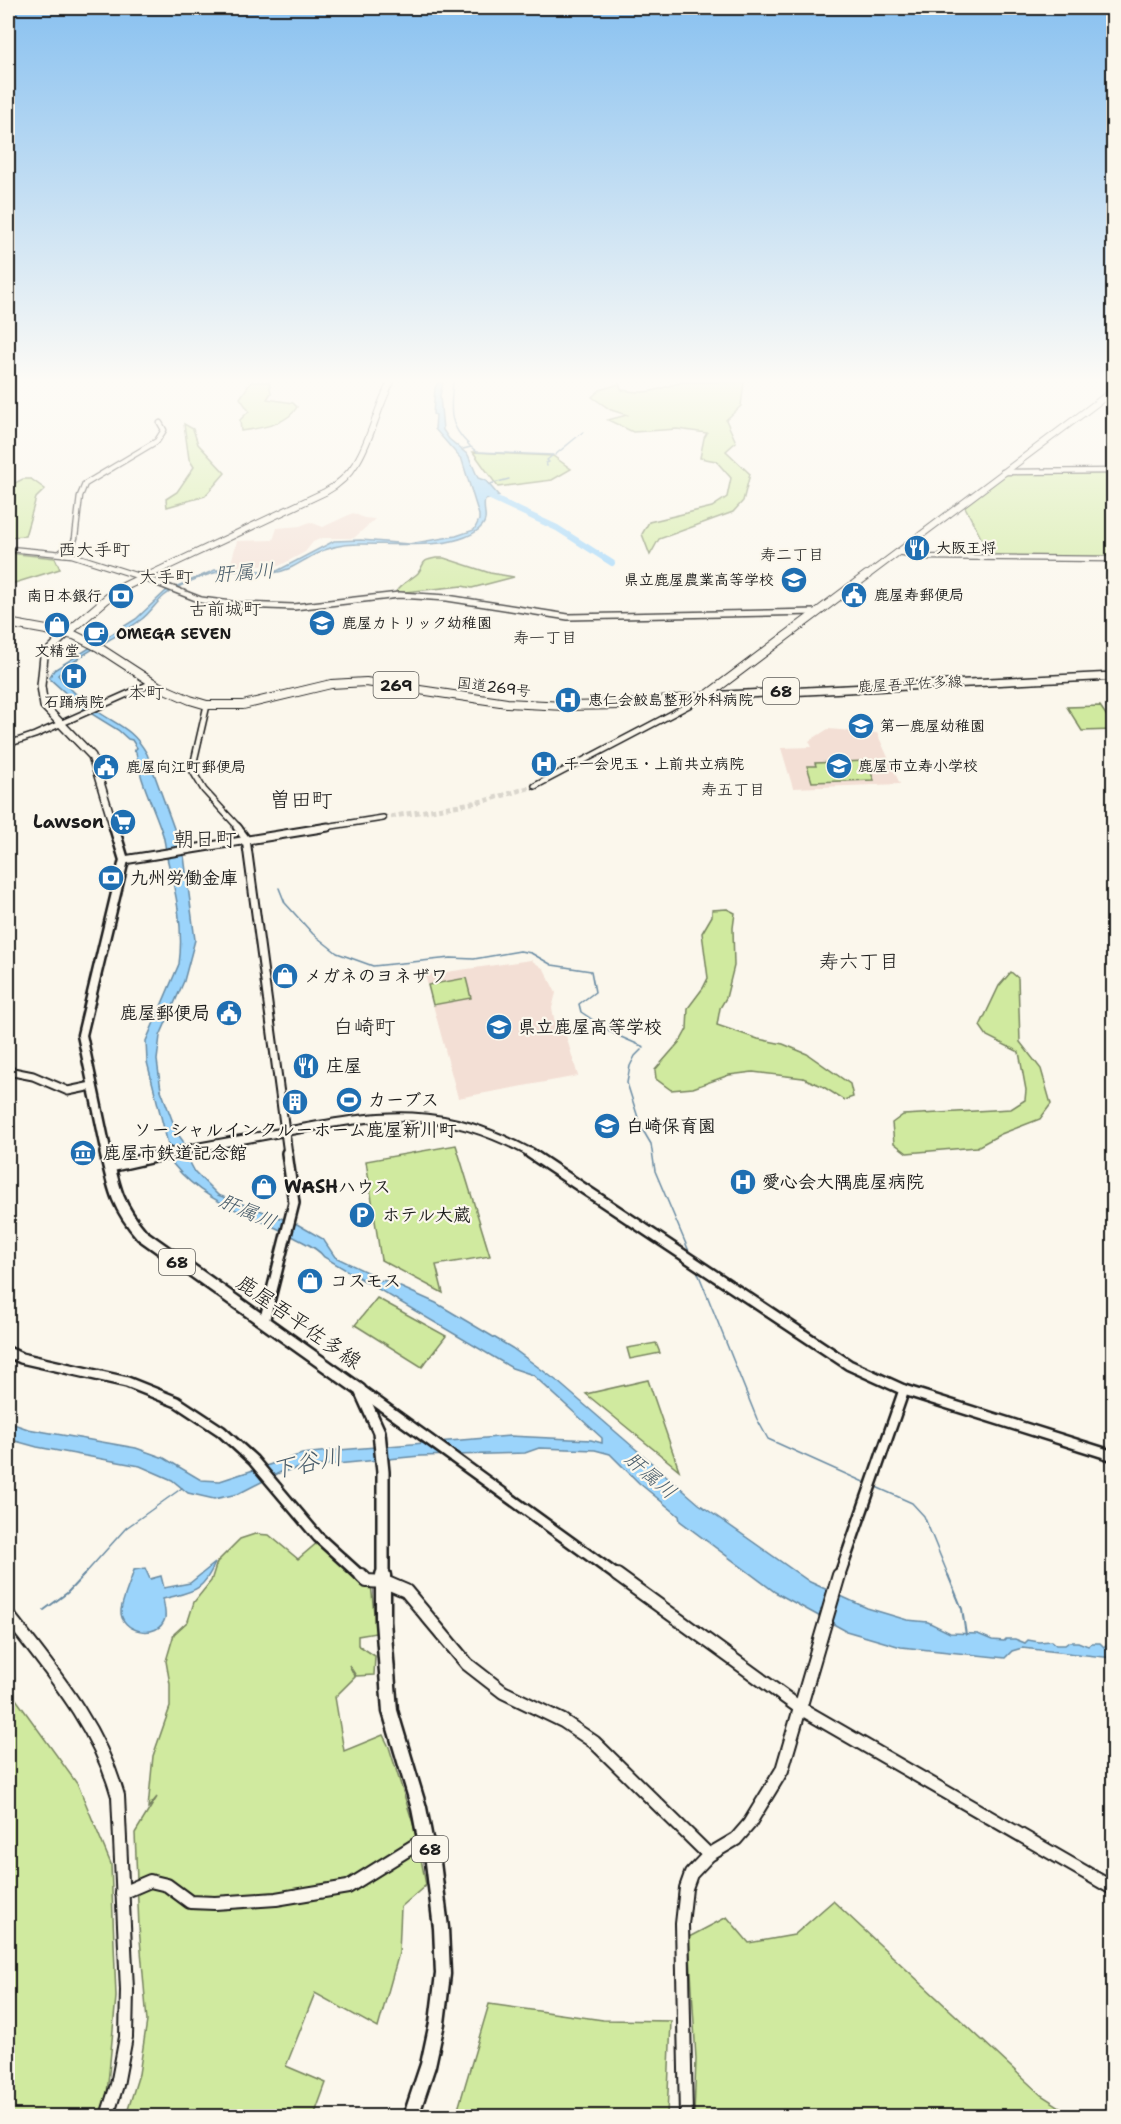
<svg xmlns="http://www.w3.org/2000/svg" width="1121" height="2124" font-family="'Shantell Sans','Klee One',sans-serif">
  <rect width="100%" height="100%" fill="#fbf7ec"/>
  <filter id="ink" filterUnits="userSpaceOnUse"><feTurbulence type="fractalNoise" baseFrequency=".0167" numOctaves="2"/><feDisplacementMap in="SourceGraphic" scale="12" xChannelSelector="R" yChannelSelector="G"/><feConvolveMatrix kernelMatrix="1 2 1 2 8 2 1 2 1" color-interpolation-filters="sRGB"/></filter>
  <g filter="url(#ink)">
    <!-- built -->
    <g fill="#f3dfd5">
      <path d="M353,513L364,518L375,519L354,538H322L313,542L305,552L279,566H230L237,541L273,540L277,528L300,526L310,522L323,527Z"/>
      <path d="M828,729L877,733L900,784L793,788L781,748L812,747L809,741Z"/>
      <path d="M531,960L544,969L556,993L552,1008L554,1018L556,1025L564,1029L578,1076L458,1098L425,975Z"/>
    </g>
    <!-- green -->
    <g fill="#d0ea9f" stroke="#76835e" stroke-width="1.5">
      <path d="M251,382H269L271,393L267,399L293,403L297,407C287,425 261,428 241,431L240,420L249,411L240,398Z"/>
      <path d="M684,382H744L741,406L726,420L736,442L726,451L750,474L743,501L733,512L659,539L650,555L642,534L649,522L712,507L727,497L731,478L716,461L700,458L704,438L707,433L677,429L633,432L608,420L627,415L611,410L592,397L600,390L619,384L622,390C652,396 656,388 684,382Z"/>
      <path d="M184,424L193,429L198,444L225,473L205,496L167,507L166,499L177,492L194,467L189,459Z"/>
      <path d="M473,452L553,456L571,469L552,480L498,487Z"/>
      <path d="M1004,473H1105L1113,486V557H991L964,505Z"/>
      <path d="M23,479H31L45,489L36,498L25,536L8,537V483L13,484Z"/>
      <path d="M8,553L55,558L60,569L8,585Z"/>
      <path d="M436,558H444L490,573L514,577L472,588L462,586L395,593C402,582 411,580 418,573C426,562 420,561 436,558Z"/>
      <path d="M1100,706L1113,725V730L1082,731L1067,707Z"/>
      <path d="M866,761L874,780L812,782L807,766H816L815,763Z"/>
      <path d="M727,909L735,913L733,928L734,966L726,998L720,1008L717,1025L758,1039L783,1044L807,1054L850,1084L853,1097L844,1100L822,1086L803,1078L753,1072L729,1075L693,1088L671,1090L656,1079L655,1070L681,1040L687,1029L688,1008L703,988L708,978L702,933L712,916V910Z"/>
      <path d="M1011,972L1018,978L1020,1042L1041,1069L1051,1104L1040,1119L1001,1134L977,1147L907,1153L894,1143L892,1123L903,1115L1011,1109L1025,1100L1026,1090L1019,1052L987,1036L980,1026L999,986Z"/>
      <path d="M466,978L471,998L433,1005L428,985Z"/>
      <path d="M456,1145L490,1256L436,1265L443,1293L381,1260L366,1161Z"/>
      <path d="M377,1298L446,1336L422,1367L355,1325Z"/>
      <path d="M656,1343L660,1353L630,1359L627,1348Z"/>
      <path d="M648,1380L679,1470L586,1394Z"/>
      <path d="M255,1534L269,1535L298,1559L318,1542L371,1584L376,1633L358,1636V1645L375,1656L374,1675L356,1676L349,1665L355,1677L335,1697L344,1751L383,1735L389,1747L416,1833L426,1885L401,1907L399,1953L378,2028L315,1993L286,2066L326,2083L314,2116H126L139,2074L147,2021L139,1927L135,1833L157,1797L148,1808L153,1756L170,1707V1684L166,1661L174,1634L188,1621L194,1602L211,1581L217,1562L240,1539Z"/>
      <path d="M8,1688L78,1785L111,1864L116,1997L105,2116H8Z"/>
      <path d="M833,1901L1041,2095L1074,2116H694L696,2059L689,1937L727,1917L749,1943L794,1935Z"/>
      <path d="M489,2004L603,2020L671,2021L667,2116H456Z"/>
    </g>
    <!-- water -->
    <g fill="#9bd4fb" stroke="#688aa2" stroke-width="1.5">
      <path d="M438,382H443L440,396L443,430L449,439L468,455L478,478L486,481L499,496L485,500C482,509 489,518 482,526C460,552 388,543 358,544C343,544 326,548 314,555C300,562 290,571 273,573C254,575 233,567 214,573C197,578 178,585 164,596C156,603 150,613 142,619C116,639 82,651 58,675C69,688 83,702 97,711C119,726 133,729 147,754L184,856L195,940L184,981L160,1036L157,1060L161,1090L177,1133L183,1141L186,1155L195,1172L218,1195L297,1224L323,1239L335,1257L373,1275L378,1280L387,1281L436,1303L512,1348L557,1381L699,1504L810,1582L867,1608L907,1620L928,1622L950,1633L978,1634L992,1640L1004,1641L1006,1639H1015L1025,1643L1028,1640L1039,1642L1051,1641L1056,1645H1065L1069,1642H1078L1088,1646L1092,1643H1100L1104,1647L1107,1644H1113V1658L1022,1648L1012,1651L1005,1658L901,1647L846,1631L775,1592L680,1521L679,1516L639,1483L610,1454L595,1450L539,1448L525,1453L420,1456L305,1467L281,1472L238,1494L214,1499L188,1493L172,1480L140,1466L37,1447L8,1439V1422L28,1429L136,1448L164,1458L201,1480L220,1481L302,1454L339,1450L510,1436L591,1440L602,1443V1438L533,1375L512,1368L324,1257C317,1247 304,1243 294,1237C250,1213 206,1205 173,1164L147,1062L146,1041L179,964C184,929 176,892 167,858C166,851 165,843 163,835C154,807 139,780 136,752L134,751L137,748L132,740L128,739L118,730L82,708L49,678L54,670L136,619L166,591L215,570L277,571L334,541L361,540L409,544L456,536L474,530L479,520V515L462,460L435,429L436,415L433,414L435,388Z"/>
      <path d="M215,1563C202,1593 193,1591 163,1599C164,1605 166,1613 165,1618C159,1641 119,1632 121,1610C122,1601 131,1580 134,1570L145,1568L150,1579L161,1576L164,1588L190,1583Z"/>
    </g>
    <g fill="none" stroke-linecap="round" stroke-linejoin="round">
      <!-- stream-far1 -->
      <g stroke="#688aa2" stroke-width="1.5">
        <path d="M453,382C450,411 448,425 470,446"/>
        <path d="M463,449L471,447L477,452L553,455L547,460L549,462L546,463L547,466"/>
        <path d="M555,455L583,432"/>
        <path d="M490,484L509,479"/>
        <path d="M279,888L285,903L313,934L337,953L373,966L451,958L474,959L520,951L531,953L552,965L591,971L595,992L579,1004L581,1012L614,1034L644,1047L635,1056L630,1066L627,1083L641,1127L651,1144L655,1171L691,1256"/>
        <path d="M696,1268L757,1419L768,1439L868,1484"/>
        <path d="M876,1487L912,1503L924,1516L949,1577"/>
        <path d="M82,1577L126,1528L182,1488"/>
      </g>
      <!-- stream -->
      <g stroke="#688aa2" stroke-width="2">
        <path d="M948,1575L962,1609L966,1635"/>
        <path d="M44,1610L67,1593L84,1575"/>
      </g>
      <!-- river -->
      <path stroke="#9bd4fb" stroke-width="6" d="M482,493L557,528L612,563"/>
      <!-- minor-tunnel -->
      <path stroke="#dad6cd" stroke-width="5" stroke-dasharray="5 3" stroke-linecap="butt" d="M383,818L484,801L535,786"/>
      <defs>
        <g id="minor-far4">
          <path d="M1003,472L1114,471"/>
          <path d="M10,549L72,555L141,577"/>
          <path d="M898,552L927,557L1114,559"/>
          <path d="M60,553L73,543L75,538L80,496L85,484L157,441L164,430L160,423"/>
        </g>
        <g id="minor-far3">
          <path d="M137,575L201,600L239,605L294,607L399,595L447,598L568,617L817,612"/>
          <path d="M207,705L192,770L204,790L239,828"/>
          <path d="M8,744L35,735L152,683"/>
          <path d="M535,786L706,696"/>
          <path d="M319,828L383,818"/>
        </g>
        <g id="minor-far2">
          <path d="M237,827L246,839L288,1154"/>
          <path d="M124,860L328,827"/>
          <path d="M8,1071L33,1076L68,1091L92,1086"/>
          <path d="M165,1154C206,1145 247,1139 288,1131C386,1113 440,1104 533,1154"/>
        </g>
        <g id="minor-far1">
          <path d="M530,1153L849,1365L904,1390L1114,1456"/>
          <path d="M110,1167L172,1153"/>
          <path d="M264,1322L294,1203L287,1153"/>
          <path d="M8,1352L21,1358L127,1382L177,1402L221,1431L253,1460L318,1537L362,1577"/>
          <path d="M363,1392L619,1577"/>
          <path d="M839,1577L904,1390"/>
        </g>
        <g id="minor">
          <path d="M361,1575L367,1581L385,1582L406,1591L467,1664L503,1692L563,1721L594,1742L709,1855"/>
          <path d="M617,1575L800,1708L1114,1889"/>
          <path d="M8,1615C52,1672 98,1725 118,1796L127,1990L126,2037L117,2085L107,2116"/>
          <path d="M122,1893L150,1881L167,1885L190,1902L215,1903L276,1899L348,1887L425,1839"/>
          <path d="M686,2116L682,1924L686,1888L691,1874L709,1855L736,1839L749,1824L782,1770L839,1575"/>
        </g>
        <g id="major-far3">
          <path d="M66,634L44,656L41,686L44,706L92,756L114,828"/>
          <path d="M706,696L1114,676"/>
        </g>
        <path id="major-far2" d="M107,1154L82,1035L124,860L114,827"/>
        <path id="major-far1" d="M106,1153C114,1189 117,1206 142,1235L360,1390L379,1432L383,1472V1577"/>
        <path id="major" d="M383,1575V1621L390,1711L419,1808L425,1839L432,1854L441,1928L443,1974L437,2023L428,2065L411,2116"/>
        <g id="highway-far1">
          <path d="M145,577L325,492C368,470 370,421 391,382"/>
          <path d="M865,577L1114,390"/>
        </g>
        <g id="highway">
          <path d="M8,623L74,635L98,647L158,686L190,700L207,705H243L331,684L366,682L507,703L564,706L621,705L706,696L867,575"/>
          <path d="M66,634L117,590L148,575"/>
        </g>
      </defs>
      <!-- minor-far4 casing -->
      <use href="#minor-far4" stroke="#1c1c1c" stroke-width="7"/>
      <!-- minor-far3 casing -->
      <use href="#minor-far3" stroke="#1c1c1c" stroke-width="8"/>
      <!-- minor-far2 casing -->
      <use href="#minor-far2" stroke="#1c1c1c" stroke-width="11"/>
      <!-- minor-far1 casing -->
      <use href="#minor-far1" stroke="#1c1c1c" stroke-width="14"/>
      <!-- minor casing -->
      <use href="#minor" stroke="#1c1c1c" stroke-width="16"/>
      <!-- major-far3 casing -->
      <use href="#major-far3" stroke="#1c1c1c" stroke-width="10"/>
      <!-- major-far2 casing -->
      <use href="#major-far2" stroke="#1c1c1c" stroke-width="13"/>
      <!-- major-far1 casing -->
      <use href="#major-far1" stroke="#1c1c1c" stroke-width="16"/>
      <!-- major casing -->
      <use href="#major" stroke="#1c1c1c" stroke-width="19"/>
      <!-- highway-far1 casing -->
      <use href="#highway-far1" stroke="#1c1c1c" stroke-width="8"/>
      <!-- highway casing -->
      <use href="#highway" stroke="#1c1c1c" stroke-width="10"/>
      <!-- minor-far4 -->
      <use href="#minor-far4" stroke="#fbf7ec" stroke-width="4.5"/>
      <!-- minor-far3 -->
      <use href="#minor-far3" stroke="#fbf7ec" stroke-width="5"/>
      <!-- minor-far2 -->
      <use href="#minor-far2" stroke="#fbf7ec" stroke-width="7"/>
      <!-- minor-far1 -->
      <use href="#minor-far1" stroke="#fbf7ec" stroke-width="9"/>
      <!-- minor -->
      <use href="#minor" stroke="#fbf7ec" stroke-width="12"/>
      <!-- major-far3 -->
      <use href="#major-far3" stroke="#fbf7ec" stroke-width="7"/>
      <!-- major-far2 -->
      <use href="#major-far2" stroke="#fbf7ec" stroke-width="8"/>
      <!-- major-far1 -->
      <use href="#major-far1" stroke="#fbf7ec" stroke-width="11"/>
      <!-- major -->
      <use href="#major" stroke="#fbf7ec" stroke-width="14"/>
      <!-- highway-far1 -->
      <use href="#highway-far1" stroke="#fbf7ec" stroke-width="6"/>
      <!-- highway -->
      <use href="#highway" stroke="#fbf7ec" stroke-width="8"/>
    </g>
  </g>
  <!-- sky -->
  <linearGradient id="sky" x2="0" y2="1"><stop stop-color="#89c1f0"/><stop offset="0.56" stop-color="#fdfbf6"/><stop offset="1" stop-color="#fdfbf6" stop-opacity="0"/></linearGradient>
  <rect width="1121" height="680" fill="url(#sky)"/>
  <!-- icons -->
  <defs>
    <symbol id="restaurant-disc" viewBox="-11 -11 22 22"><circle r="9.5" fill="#1f6fb2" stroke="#fbf7ec"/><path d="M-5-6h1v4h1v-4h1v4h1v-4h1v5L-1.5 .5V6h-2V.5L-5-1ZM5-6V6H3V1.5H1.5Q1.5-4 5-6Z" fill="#fff"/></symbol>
    <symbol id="school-disc" viewBox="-11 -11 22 22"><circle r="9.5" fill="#1f6fb2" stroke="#fbf7ec"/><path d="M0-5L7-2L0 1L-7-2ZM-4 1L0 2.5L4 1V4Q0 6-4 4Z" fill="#fff"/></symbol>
    <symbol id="civic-disc" viewBox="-11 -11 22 22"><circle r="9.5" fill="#1f6fb2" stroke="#fbf7ec"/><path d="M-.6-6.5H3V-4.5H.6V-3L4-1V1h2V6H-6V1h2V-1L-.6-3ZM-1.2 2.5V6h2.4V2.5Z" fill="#fff"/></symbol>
    <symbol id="bank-disc" viewBox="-11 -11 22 22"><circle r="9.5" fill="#1f6fb2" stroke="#fbf7ec"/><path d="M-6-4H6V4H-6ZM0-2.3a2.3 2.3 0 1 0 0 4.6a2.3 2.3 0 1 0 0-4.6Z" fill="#fff"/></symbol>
    <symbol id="shop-disc" viewBox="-11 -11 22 22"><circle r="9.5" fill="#1f6fb2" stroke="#fbf7ec"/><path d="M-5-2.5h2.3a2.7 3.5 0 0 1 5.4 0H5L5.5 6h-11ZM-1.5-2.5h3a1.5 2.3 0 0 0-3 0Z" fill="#fff"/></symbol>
    <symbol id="cafe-disc" viewBox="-11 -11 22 22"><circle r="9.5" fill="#1f6fb2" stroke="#fbf7ec"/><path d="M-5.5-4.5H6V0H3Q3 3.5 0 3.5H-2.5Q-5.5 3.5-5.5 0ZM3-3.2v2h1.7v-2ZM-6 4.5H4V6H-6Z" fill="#fff"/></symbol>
    <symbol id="hospital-disc" viewBox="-11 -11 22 22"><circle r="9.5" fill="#1f6fb2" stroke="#fbf7ec"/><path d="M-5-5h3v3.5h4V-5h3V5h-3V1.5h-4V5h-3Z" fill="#fff"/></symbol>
    <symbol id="supermarket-disc" viewBox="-11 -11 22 22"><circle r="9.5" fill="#1f6fb2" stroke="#fbf7ec"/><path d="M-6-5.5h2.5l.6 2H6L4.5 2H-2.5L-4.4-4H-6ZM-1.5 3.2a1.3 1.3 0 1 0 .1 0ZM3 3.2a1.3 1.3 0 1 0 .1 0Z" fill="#fff"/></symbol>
    <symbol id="stadium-disc" viewBox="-11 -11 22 22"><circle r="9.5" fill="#1f6fb2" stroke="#fbf7ec"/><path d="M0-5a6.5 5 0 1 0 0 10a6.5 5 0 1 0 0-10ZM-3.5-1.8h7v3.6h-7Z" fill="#fff"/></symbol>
    <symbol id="building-disc" viewBox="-11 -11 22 22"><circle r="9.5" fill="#1f6fb2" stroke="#fbf7ec"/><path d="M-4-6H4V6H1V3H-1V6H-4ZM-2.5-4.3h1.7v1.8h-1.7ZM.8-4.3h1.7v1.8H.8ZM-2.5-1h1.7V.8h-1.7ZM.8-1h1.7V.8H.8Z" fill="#fff"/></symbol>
    <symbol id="museum-disc" viewBox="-11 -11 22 22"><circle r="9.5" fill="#1f6fb2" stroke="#fbf7ec"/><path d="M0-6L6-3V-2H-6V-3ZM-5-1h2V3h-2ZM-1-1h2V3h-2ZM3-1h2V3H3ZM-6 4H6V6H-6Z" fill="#fff"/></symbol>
    <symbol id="parking-disc" viewBox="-11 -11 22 22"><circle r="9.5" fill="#1f6fb2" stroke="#fbf7ec"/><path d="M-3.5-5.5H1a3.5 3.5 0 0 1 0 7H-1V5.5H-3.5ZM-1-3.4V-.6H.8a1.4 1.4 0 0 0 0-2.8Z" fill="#fff"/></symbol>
  </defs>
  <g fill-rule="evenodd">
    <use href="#restaurant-disc" x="902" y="533" width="30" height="30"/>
    <use href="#school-disc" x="779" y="565" width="30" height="30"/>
    <use href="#civic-disc" x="839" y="580" width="30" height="30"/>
    <use href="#bank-disc" x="106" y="581" width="30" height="30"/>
    <use href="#school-disc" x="307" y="608" width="30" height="30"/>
    <use href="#shop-disc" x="42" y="610" width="30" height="30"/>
    <use href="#cafe-disc" x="81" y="619" width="30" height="30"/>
    <use href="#hospital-disc" x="59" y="661" width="30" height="30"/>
    <use href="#hospital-disc" x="553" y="685" width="30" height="30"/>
    <use href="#school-disc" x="846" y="711" width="30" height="30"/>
    <use href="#hospital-disc" x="529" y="749" width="30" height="30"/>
    <use href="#school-disc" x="824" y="751" width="30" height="30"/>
    <use href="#civic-disc" x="91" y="752" width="30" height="30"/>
    <use href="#supermarket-disc" x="108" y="807" width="30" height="30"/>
    <use href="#bank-disc" x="96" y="863" width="30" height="30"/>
    <use href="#shop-disc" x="270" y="961" width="30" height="30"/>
    <use href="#civic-disc" x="214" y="998" width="30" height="30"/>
    <use href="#school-disc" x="484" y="1012" width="30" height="30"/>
    <use href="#restaurant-disc" x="291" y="1051" width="30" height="30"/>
    <use href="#stadium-disc" x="334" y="1085" width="30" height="30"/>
    <use href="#building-disc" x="280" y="1087" width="30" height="30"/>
    <use href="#school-disc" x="592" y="1111" width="30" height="30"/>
    <use href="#museum-disc" x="68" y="1138" width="30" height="30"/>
    <use href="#hospital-disc" x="728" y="1167" width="30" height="30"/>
    <use href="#shop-disc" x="249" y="1172" width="30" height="30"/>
    <use href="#parking-disc" x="347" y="1200" width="30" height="30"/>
    <use href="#shop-disc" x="295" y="1266" width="30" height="30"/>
  </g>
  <g text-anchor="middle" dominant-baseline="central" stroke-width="4.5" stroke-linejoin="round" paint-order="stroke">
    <!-- far-poi labels -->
    <g font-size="15" font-weight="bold" fill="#1c1c1c" stroke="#fbf7ec" text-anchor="start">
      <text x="936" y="548">大阪王将</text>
      <text x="774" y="580" text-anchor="end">県立鹿屋農業高等学校</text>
      <text x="874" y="595">鹿屋寿郵便局</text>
      <text x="102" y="596" text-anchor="end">南日本銀行</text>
      <text x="342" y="623">鹿屋カトリック幼稚園</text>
      <text x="116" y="634">OMEGA SEVEN</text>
      <text x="57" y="651" text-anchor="middle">文精堂</text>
      <text x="588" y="700">恵仁会鮫島整形外科病院</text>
      <text x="74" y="702" text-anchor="middle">石踊病院</text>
      <text x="880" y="726">第一鹿屋幼稚園</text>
      <text x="564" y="764">千一会児玉・上前共立病院</text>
      <text x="858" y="766">鹿屋市立寿小学校</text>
      <text x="126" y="767">鹿屋向江町郵便局</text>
    </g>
    <!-- far-street labels -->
    <g font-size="15" fill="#1c1c1c" stroke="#fbf7ec">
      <text transform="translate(910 684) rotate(-3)">鹿屋吾平佐多線</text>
      <text transform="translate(494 687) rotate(7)">国道269号</text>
    </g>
    <!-- far-neighbourhood labels -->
    <g font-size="16" fill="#1c1c1c" stroke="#fbf7ec">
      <text x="792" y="554">寿二丁目</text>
      <text x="545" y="637">寿一丁目</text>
      <text x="733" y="789">寿五丁目</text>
    </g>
    <!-- shield labels -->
    <g fill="#fbf7ec" stroke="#5f5e5a" stroke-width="1.5">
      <rect x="373.5" y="672" width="45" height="26" rx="4.5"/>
      <rect x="763" y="678" width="36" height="26" rx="4.5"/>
      <rect x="159" y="1249" width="36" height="26" rx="4.5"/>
      <rect x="412" y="1836" width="36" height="26" rx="4.5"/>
    </g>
    <g font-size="16" font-weight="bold" fill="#1c1c1c">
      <text x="396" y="685">269</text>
      <text x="781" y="691">68</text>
      <text x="177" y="1262">68</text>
      <text x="430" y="1849">68</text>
    </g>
    <!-- far-quarter labels -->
    <g font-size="18" fill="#1c1c1c" stroke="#fbf7ec">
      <text x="94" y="550">西大手町</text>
      <text x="166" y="577">大手町</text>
      <text x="225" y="609">古前城町</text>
      <text x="146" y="693">本町</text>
    </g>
    <!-- poi labels -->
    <g font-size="18" font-weight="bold" fill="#1c1c1c" stroke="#fbf7ec" text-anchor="start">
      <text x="104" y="822" text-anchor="end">Lawson</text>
      <text x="130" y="878">九州労働金庫</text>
      <text x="304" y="976">メガネのヨネザワ</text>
      <text x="210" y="1013" text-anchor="end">鹿屋郵便局</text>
      <text x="518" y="1027">県立鹿屋高等学校</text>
      <text x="326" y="1066">庄屋</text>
      <text x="368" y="1100">カーブス</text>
      <text x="626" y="1126">白崎保育園</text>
      <text x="295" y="1130" text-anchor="middle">ソーシャルインクルーホーム鹿屋新川町</text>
      <text x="103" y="1153">鹿屋市鉄道記念館</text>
      <text x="762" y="1182">愛心会大隅鹿屋病院</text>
      <text x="284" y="1187">WASHハウス</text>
      <text x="382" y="1215">ホテル大蔵</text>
      <text x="330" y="1281">コスモス</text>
    </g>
    <!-- water labels -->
    <g font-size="20" font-style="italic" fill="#485c6a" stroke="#fbf7ec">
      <text transform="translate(244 572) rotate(-4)">肝属川</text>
      <text transform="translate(248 1211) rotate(24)">肝属川</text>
      <text transform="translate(651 1475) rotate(41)">肝属川</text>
    </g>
    <!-- neighbourhood labels -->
    <g font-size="20" fill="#1c1c1c" stroke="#fbf7ec">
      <text x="859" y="961">寿六丁目</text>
    </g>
    <!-- quarter labels -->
    <g font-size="21" fill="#1c1c1c" stroke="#fbf7ec">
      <text x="301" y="800">曽田町</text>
      <text x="205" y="839">朝日町</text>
      <text x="364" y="1027">白崎町</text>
    </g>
    <!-- near-street labels -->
    <g font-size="21" fill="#1c1c1c" stroke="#fbf7ec">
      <text transform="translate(299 1322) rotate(35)">鹿屋吾平佐多線</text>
    </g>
    <!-- near-water labels -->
    <g font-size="24" font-style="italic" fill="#485c6a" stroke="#fbf7ec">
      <text transform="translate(307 1463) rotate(-12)">下谷川</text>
    </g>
  </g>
  <!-- margin -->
  <rect width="1121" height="2124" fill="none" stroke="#fbf7ec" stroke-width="30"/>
  <rect x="15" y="15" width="1091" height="2094" fill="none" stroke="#1c1c1c" stroke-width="2" filter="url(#ink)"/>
</svg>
